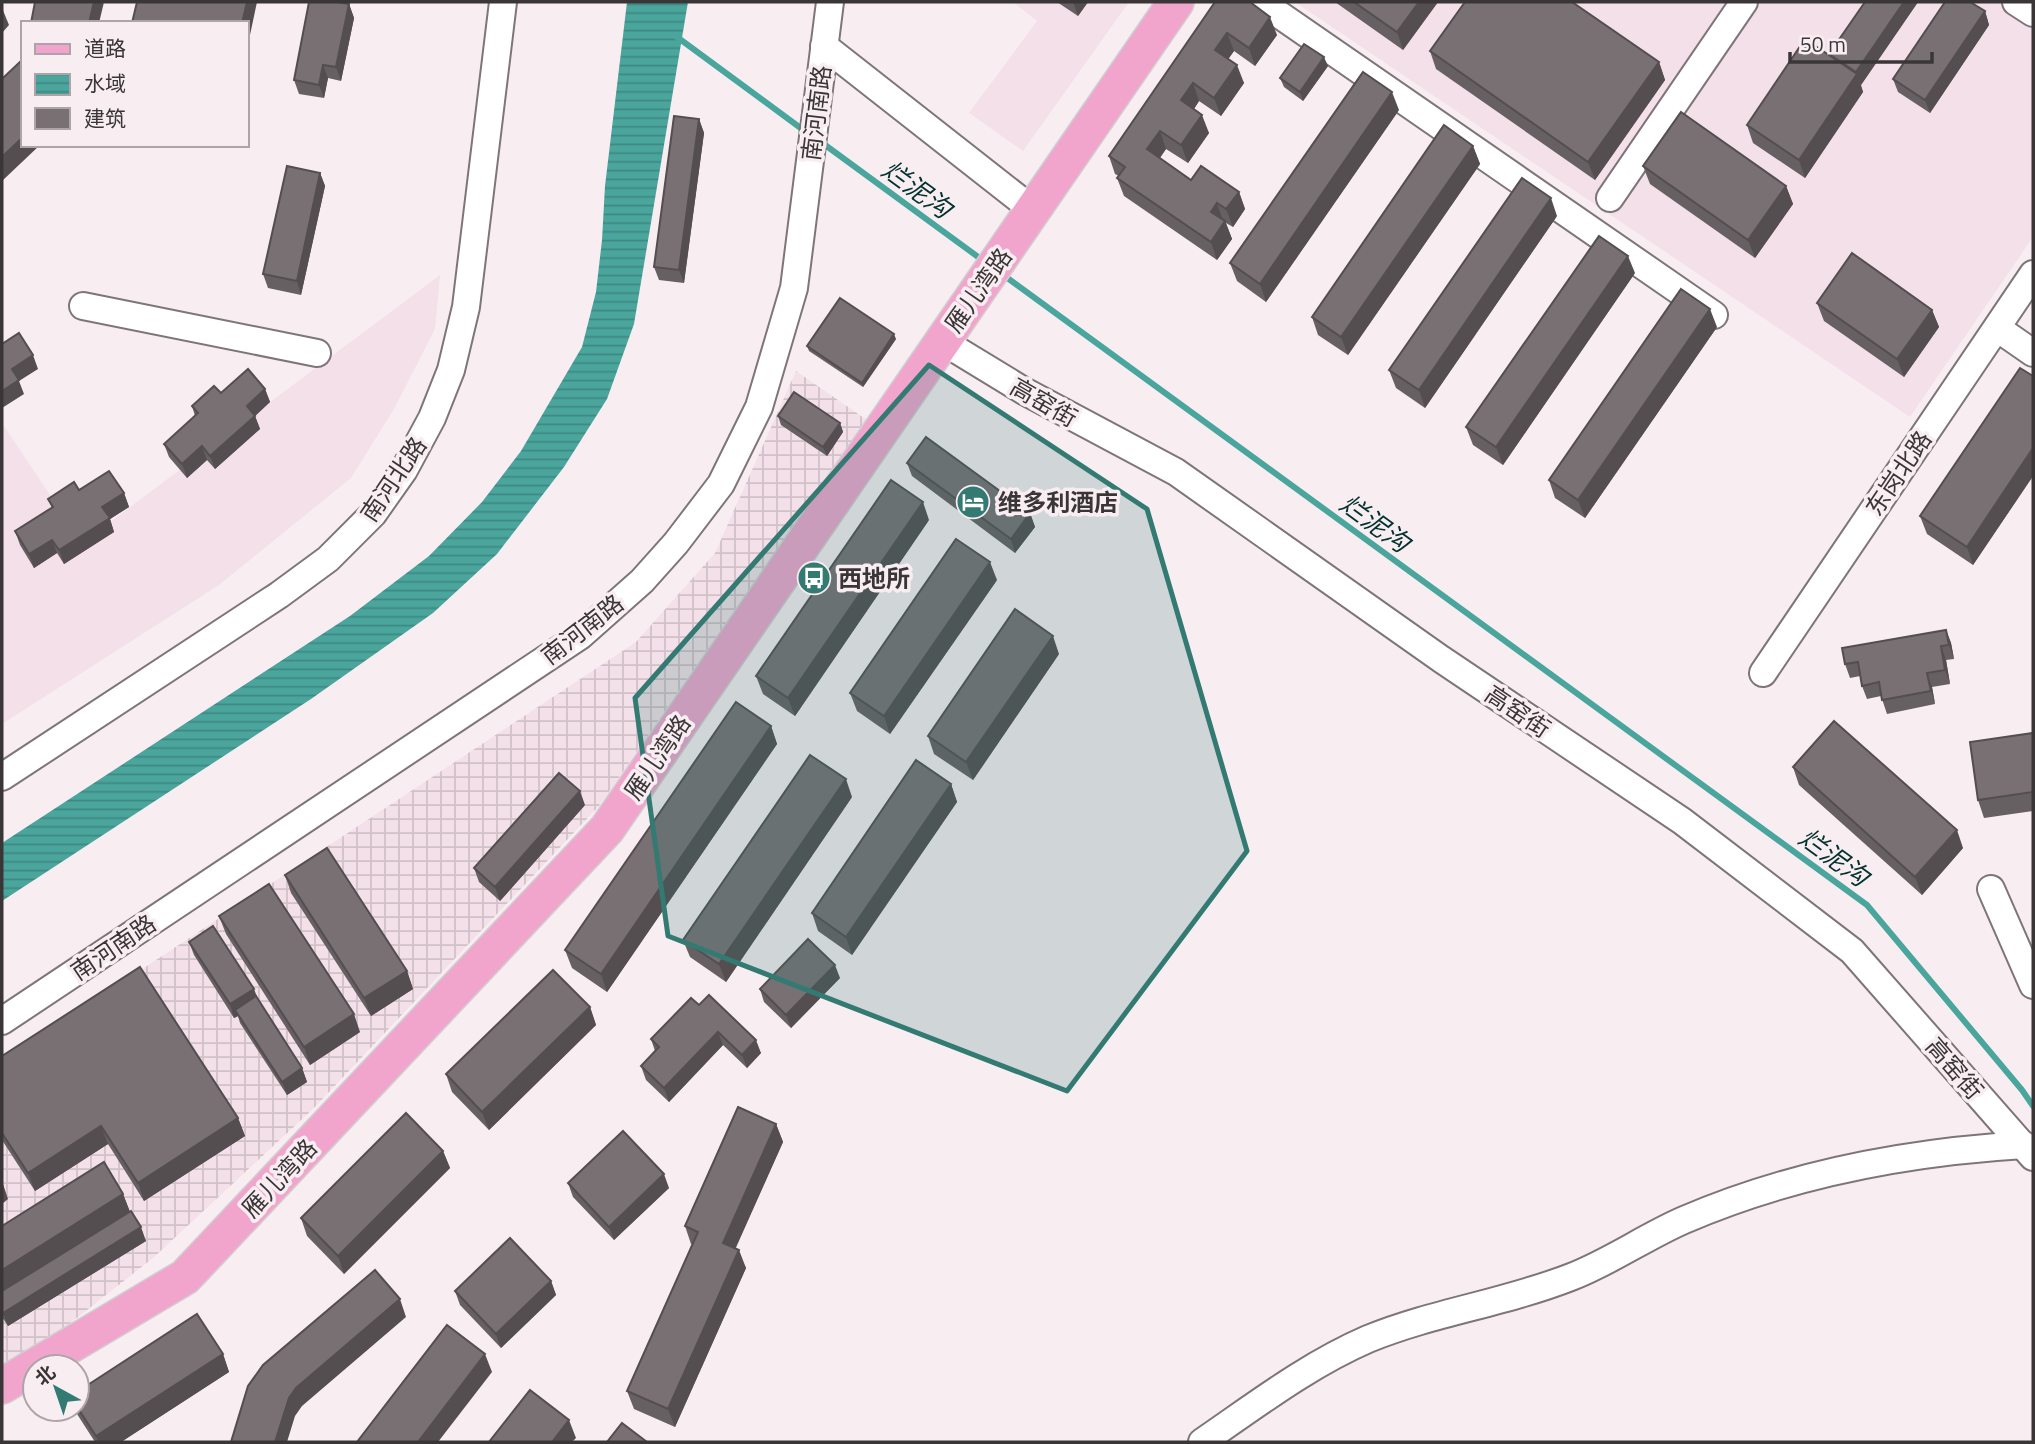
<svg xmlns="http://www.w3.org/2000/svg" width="2035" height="1444" font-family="'Titillium Web','Noto Sans SC',sans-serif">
  <defs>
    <pattern id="industrial-grid" width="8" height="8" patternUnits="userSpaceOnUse" patternTransform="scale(1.75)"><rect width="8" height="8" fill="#f3e0e8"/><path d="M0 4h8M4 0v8" fill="none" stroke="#d1c1c8"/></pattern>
    <pattern id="water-rules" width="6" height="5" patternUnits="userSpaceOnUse" patternTransform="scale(1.75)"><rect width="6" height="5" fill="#4aa69d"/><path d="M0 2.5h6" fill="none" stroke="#3f8881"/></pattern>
  </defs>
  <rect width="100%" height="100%" fill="#f8eef2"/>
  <!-- built -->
  <g fill="#f3e0e8">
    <path d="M1013,2H1129L1023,151L969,113L1037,21Z"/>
    <path d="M1295,2H2033V237L1910,417Z"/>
    <path d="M440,275L435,329L394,409L351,478L219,585L2,724V423L82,543Z"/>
  </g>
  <!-- industrial -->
  <path fill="url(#industrial-grid)" d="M796,371L867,420L599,806L313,1109L153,1258L12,1369L2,1374V1062L636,642L715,553Z"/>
  <!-- water -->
  <path fill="url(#water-rules)" d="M627,2H688L634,324L607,399L564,467L497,554L433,613L311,699L2,901V843L350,616L429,556L482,502L521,451L582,347L596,292L602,240L605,186Z"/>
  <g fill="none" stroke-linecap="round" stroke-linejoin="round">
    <!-- stream -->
    <g stroke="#4aa69d" stroke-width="6">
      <path d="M677,37L806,132"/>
      <path d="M821,142L985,262"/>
      <path d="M1002,274L1867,905L2022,1090L2033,1106"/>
    </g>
    <defs>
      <g id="minor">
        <path d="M1261,2L1714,315"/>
        <path d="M2016,2L2033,13"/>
        <path d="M824,46L1033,210"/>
        <path d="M1610,198L1744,2"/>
        <path d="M83,306L317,353"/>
        <path d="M1997,328L2033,353"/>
        <path d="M942,341L1024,391L1176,472L1441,659L1682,821L1852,951L2033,1157"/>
        <path d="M1763,673L2033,274"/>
        <path d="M2,777L279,595L328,559L373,514L404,470L432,418L451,370L466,307L503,2"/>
        <path d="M1991,889L2033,985"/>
        <path d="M2,1021L580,636L642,581L676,543L721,484L759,407L794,288L830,2"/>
        <path d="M1202,1442C1256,1405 1308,1365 1368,1339C1434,1312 1505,1303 1571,1277C1610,1262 1645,1237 1684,1220C1791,1174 1908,1152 2024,1145"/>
      </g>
      <path id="major" d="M2,1386L185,1277L607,829L1176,2"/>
    </defs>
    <!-- minor casing -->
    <use href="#minor" stroke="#7e7579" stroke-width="30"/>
    <!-- major casing -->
    <use href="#major" stroke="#d0cfcf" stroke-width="38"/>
    <!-- minor -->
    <use href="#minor" stroke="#fff" stroke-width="26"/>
    <!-- major -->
    <use href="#major" stroke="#f1a5cd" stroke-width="35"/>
  </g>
  <!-- wall -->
  <g fill="#676063">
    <path d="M1057,2H1088L1078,16Z"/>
    <path d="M1215,2L1277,35L1255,66L1234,51L1228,59L1244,83L1221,116L1199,101L1194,109L1209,133L1188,163L1166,149L1160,158L1191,180L1239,192L1245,209L1233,227L1226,223L1232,239L1217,260L1124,196L1117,178L1119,176L1115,174L1109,156Z"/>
    <path d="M1335,2H1438L1403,50Z"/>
    <path d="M1865,2H1918L1861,85L1863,92L1805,178L1753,143L1747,125L1830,56L1829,54Z"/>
    <path d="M343,3L349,4L354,18L341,81L328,78L324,98L299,94L294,80Z"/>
    <path d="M1985,11L1989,25L1930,113L1898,92L1893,79Z"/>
    <path d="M1430,51L1659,62L1665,80L1595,180L1436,69Z"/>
    <path d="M1328,66L1303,101L1284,87L1280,78Z"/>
    <path d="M1399,110L1266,302L1237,281L1230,263Z"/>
    <path d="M699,119L704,133L684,283L659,280L654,267Z"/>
    <path d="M1473,146L1480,164L1348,355L1318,335L1312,317Z"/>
    <path d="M1643,166L1786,186L1793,204L1755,258L1650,184Z"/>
    <path d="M320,173L325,186L301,295L268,288L263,274Z"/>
    <path d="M1557,216L1425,408L1396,388L1389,370Z"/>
    <path d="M1635,273L1503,465L1473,445L1466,427Z"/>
    <path d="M1817,303L1932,310L1939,327L1904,377L1824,321Z"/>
    <path d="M1717,327L1585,518L1555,498L1549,480Z"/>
    <path d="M896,339L863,387L809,351L807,346Z"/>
    <path d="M2033,376V476L1973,565L1927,534L1920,516Z"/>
    <path d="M265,389L270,402L255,416L260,429L215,469L207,460L187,478L169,457L164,444L195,416L192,406Z"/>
    <path d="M778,416L840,423L843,432L827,456L781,425Z"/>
    <path d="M907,463L1030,513L1035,527L1015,553L912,476Z"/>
    <path d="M79,490L124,493L129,507L110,519L114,532L64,564L57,553L34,568L20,545L15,531L52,508L48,499Z"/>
    <path d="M929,520L795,716L763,694L756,676Z"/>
    <path d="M997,580L890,734L857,711L850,693Z"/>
    <path d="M1946,630L1951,643L1954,659L1946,660L1950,684L1932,687L1935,704L1887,714L1881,696L1867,699L1862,686L1860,676L1850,678L1845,664Z"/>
    <path d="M1059,654L973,780L934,754L928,736Z"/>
    <path d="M771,726L777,744L607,992L572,968L565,950Z"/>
    <path d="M2033,733V811L1984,818L1978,800Z"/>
    <path d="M1793,767L1963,848L1922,895L1799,785Z"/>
    <path d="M951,784L957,802L852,955L818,931L812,913Z"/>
    <path d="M852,797L726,982L690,957L683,940Z"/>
    <path d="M585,805L500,901L479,882L474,868Z"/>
    <path d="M285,875L407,971L413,989L371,1016L291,893Z"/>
    <path d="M219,916L360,1032L310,1065L226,934Z"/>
    <path d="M189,942L257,998L302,1068L307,1082L287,1095L240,1023L238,1016L234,1018L194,955Z"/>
    <path d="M840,978L791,1028L764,1002L760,989Z"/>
    <path d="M699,1005L761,1053L747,1068L723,1045L669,1102L646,1080L641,1066L655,1051L651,1039Z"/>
    <path d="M590,1007L596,1025L489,1130L452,1092L446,1074Z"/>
    <path d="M2,1056L238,1118L245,1136L144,1201L108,1144L35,1191L2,1140Z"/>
    <path d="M776,1124L783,1142L735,1248L746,1268L675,1427L634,1409L627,1391L693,1244H691L685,1226Z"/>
    <path d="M443,1151L450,1168L344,1274L307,1236L301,1218Z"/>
    <path d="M568,1183L669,1188L614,1240L573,1197Z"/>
    <path d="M123,1194L130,1212L146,1241L8,1326L2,1317V1226Z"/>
    <path d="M551,1281L556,1295L501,1348L460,1305L455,1291Z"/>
    <path d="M223,1354L229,1372L121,1442H95L77,1414L75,1409H77V1392Z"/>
  </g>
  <!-- shaded-wall -->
  <g fill="#544e50">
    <path d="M94,2H104L99,23H89Z"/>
    <path d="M247,2H257L247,49V23H242Z"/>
    <path d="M1073,2H1088L1078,16Z"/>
    <path d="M1419,2H1438L1403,50L1397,32Z"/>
    <path d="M1904,2H1918L1861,85L1856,72Z"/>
    <path d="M349,4L354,18L341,81L336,67Z"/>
    <path d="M2,8L9,25L2,33Z"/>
    <path d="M1985,11L1989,25L1930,113L1925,100Z"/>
    <path d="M1270,17L1277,35L1255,66L1249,48Z"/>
    <path d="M1227,33L1234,51L1222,68L1215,50Z"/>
    <path d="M1324,57L1328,66L1303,101L1300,92Z"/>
    <path d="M1659,62L1665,80L1595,180L1588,162Z"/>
    <path d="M323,65L328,78L324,98L319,85Z"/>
    <path d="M1237,65L1244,83L1221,116L1214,98Z"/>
    <path d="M1857,74L1863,92L1805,178L1799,160Z"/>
    <path d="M1193,83L1199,101L1188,118L1181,100Z"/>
    <path d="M1392,92L1399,110L1266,302L1260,284Z"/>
    <path d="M1202,115L1209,133L1188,163L1181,145Z"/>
    <path d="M699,119L704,133L684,283L679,270Z"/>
    <path d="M1160,131L1166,149L1153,167L1147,149Z"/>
    <path d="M23,137V145H40L2,181V157Z"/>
    <path d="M1473,146L1480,164L1348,355L1341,337Z"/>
    <path d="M320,173L325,186L301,295L297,281Z"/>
    <path d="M1786,186L1793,204L1755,258L1748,240Z"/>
    <path d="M1239,192L1245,209L1233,227L1226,209Z"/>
    <path d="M1551,198L1557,216L1425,408L1419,390Z"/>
    <path d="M1217,203L1223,221L1211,212Z"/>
    <path d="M1225,221L1232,239L1217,260L1211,242Z"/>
    <path d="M1628,256L1635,273L1503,465L1496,447Z"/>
    <path d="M1710,309L1717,327L1585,518L1578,500Z"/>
    <path d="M1932,310L1939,327L1904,377L1897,359Z"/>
    <path d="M894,334L896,339L863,387L862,383Z"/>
    <path d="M33,355L38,369L19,381L24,394L2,408V391L12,369Z"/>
    <path d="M265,389L270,402L255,416L260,429L215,469L210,456L247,406Z"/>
    <path d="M840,423L843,432L827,456L823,447Z"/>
    <path d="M202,446L207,460L187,478L182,464Z"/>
    <path d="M2033,448V476L1973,565L1967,547Z"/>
    <path d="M124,493L129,507L110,519L114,532L64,564L59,550L102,507Z"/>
    <path d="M923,502L929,520L795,716L788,698Z"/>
    <path d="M1030,513L1035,527L1015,553L1011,539Z"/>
    <path d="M52,540L57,553L34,568L29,554Z"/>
    <path d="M990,562L997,580L890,734L884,716Z"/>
    <path d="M1946,630L1951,643L1954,659L1949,645Z"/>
    <path d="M1053,636L1059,654L973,780L966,762Z"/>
    <path d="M1941,646L1946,660L1950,684L1945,670Z"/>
    <path d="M1927,673L1932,687L1935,704L1931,691Z"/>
    <path d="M771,726L777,744L607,992L601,974Z"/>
    <path d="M846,779L852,797L726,982L719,964Z"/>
    <path d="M951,784L957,802L852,955L846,937Z"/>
    <path d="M580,791L585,805L500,901L495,887Z"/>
    <path d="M1957,830L1963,848L1922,895L1915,877Z"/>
    <path d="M835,965L840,978L791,1028L786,1015Z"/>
    <path d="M407,971L413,989L371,1016L364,998Z"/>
    <path d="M254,989L259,1002L235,1010L238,1016L234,1018L230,1004Z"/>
    <path d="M590,1007L596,1025L489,1130L482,1112Z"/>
    <path d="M354,1014L360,1032L310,1065L304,1047Z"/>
    <path d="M718,1032L723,1045L669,1102L664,1088Z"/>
    <path d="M756,1040L761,1053L747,1068L742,1055Z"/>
    <path d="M302,1068L307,1082L287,1095L282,1082Z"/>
    <path d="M238,1118L245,1136L144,1201L138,1183Z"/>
    <path d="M776,1124L783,1142L730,1261L723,1243Z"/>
    <path d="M101,1126L108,1144L35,1191L28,1173Z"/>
    <path d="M443,1151L450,1168L344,1274L338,1256Z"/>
    <path d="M664,1174L669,1188L614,1240L609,1227Z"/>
    <path d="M2,1181L8,1199L2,1204Z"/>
    <path d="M123,1194L130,1212L2,1292V1270Z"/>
    <path d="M141,1227L146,1241L8,1326L3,1313Z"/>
    <path d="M739,1250L746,1268L675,1427L668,1409Z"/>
    <path d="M551,1281L556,1295L501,1348L496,1334Z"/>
    <path d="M400,1299L406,1317L302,1406L295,1416L287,1442H275L289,1398L296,1388Z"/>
    <path d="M223,1354L229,1372L121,1442H98L96,1436Z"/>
    <path d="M485,1354L492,1372L438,1442H418Z"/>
    <path d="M569,1420L576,1438L572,1442H552Z"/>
  </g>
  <!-- building -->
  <g fill="#787073" stroke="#544e50" stroke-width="2">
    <path d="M35,2H94L89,23H31Z"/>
    <path d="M137,2H247L242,23H132Z"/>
    <path d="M309,2H336L349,4L336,67L323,65L319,85L294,80Z"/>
    <path d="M1215,2H1250L1270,17L1249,48L1227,33L1215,50L1237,65L1214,98L1193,83L1181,100L1202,115L1181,145L1160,131L1147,149L1191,180L1201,166L1239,192L1226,209L1217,203L1211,212L1225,221L1211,242L1117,178L1125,167L1109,156Z"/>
    <path d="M1354,2H1419L1397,32Z"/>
    <path d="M1465,2H1572L1659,62L1588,162L1430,51Z"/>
    <path d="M1865,2H1904L1856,72L1829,54Z"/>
    <path d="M1945,2H1970L1985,11L1925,100L1893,79Z"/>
    <path d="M1805,39L1857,74L1799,160L1747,125Z"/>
    <path d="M1304,44L1324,57L1300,92L1280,78Z"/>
    <path d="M23,59V137L2,157V79Z"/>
    <path d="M1363,72L1392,92L1260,284L1230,263Z"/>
    <path d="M1681,112L1786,186L1748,240L1643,166Z"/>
    <path d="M674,116L699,119L679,270L654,267Z"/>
    <path d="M1444,125L1473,146L1341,337L1312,317Z"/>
    <path d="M287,166L320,173L297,281L263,274Z"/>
    <path d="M1522,178L1551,198L1419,390L1389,370Z"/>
    <path d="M1599,236L1628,256L1496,447L1466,427Z"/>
    <path d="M1852,253L1932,310L1897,359L1817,303Z"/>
    <path d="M1681,289L1710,309L1578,500L1549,480Z"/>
    <path d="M840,298L894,334L862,383L807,346Z"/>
    <path d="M19,333L33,355L12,369L19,380L2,391V344Z"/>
    <path d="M2020,368L2033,376V448L1967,547L1920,516Z"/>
    <path d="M248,369L265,389L247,406L255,416L210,456L202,446L182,464L164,444L198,413L192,406L214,386L221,393Z"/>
    <path d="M794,392L840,423L823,447L778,416Z"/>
    <path d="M926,437L1030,513L1011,539L907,463Z"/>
    <path d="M109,471L124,493L102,507L110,518L59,550L52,540L29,554L15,531L53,507L48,499L74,482L79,490Z"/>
    <path d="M891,480L923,502L788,698L756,676Z"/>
    <path d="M956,539L990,562L884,716L850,693Z"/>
    <path d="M1015,609L1053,636L966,762L928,736Z"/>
    <path d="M1946,630L1949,645L1941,646L1945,670L1927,673L1931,691L1882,700L1879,682L1862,686L1858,662L1845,664L1842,648Z"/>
    <path d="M736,702L771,726L601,974L565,950Z"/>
    <path d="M1834,721L1957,830L1915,877L1793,767Z"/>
    <path d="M2033,733V792L1978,800L1970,742Z"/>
    <path d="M810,755L846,779L719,964L683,940Z"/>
    <path d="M916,760L951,784L846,937L812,913Z"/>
    <path d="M559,773L580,791L495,887L474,868Z"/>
    <path d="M327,848L407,971L364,998L285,875Z"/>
    <path d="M269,884L354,1014L304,1047L219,916Z"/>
    <path d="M213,926L254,989L230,1004L189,942Z"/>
    <path d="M808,939L835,965L786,1015L760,989Z"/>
    <path d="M140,967L238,1118L138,1183L101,1126L28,1173L2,1133V1056Z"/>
    <path d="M553,970L590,1007L482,1112L446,1074Z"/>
    <path d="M709,995L756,1040L742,1055L718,1032L664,1088L641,1066L659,1047L651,1039L691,998L699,1005Z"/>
    <path d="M256,996L302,1068L282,1082L235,1010Z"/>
    <path d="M738,1107L776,1124L723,1243L739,1250L668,1409L627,1391L698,1232L685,1226Z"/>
    <path d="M406,1113L443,1151L338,1256L301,1218Z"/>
    <path d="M623,1131L664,1174L609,1227L568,1183Z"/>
    <path d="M104,1162L123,1194L2,1270V1226Z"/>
    <path d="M131,1211L141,1227L3,1313L2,1311V1291Z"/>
    <path d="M510,1238L551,1281L496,1334L455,1291Z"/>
    <path d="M375,1270L400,1299L296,1388L289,1398L275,1442H231L248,1386L263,1365Z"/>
    <path d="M197,1314L223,1354L96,1436L77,1407V1392Z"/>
    <path d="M447,1325L485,1354L418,1442H357Z"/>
    <path d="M530,1390L569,1420L552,1442H489Z"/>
    <path d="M622,1423L647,1442H607Z"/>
  </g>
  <!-- marked area -->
  <path fill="#337a73" fill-opacity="0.2" stroke="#337a73" stroke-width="5" stroke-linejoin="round" d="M929,365L1147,509L1247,851L1067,1091L668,936L635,698Z"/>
  <!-- icons -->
  <defs>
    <symbol id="hotel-disc" viewBox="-11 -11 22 22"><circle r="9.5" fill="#337a73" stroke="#f8eef2"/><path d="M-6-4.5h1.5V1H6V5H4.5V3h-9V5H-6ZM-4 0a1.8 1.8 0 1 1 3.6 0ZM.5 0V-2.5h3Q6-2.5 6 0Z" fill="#fff"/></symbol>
    <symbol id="bus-disc" viewBox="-11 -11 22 22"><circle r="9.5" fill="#337a73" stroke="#f8eef2"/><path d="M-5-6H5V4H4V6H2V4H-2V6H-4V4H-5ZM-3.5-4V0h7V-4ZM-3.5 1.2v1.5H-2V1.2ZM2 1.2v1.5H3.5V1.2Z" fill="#fff"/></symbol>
  </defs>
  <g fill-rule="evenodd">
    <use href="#hotel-disc" x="954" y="483" width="38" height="38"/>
    <use href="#bus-disc" x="795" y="559" width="38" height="38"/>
  </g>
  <g text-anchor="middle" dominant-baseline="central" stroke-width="7" stroke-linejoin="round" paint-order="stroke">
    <!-- street labels -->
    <g font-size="24" fill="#3a3638" stroke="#f8eef2">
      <text transform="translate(816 113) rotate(-83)">南河南路</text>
      <text transform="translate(978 290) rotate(-55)">雁儿湾路</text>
      <text transform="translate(1044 402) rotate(30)">高窑街</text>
      <text transform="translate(1898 473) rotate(-56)">东岗北路</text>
      <text transform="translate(393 479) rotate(-56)">南河北路</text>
      <text transform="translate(582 629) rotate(-38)">南河南路</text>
      <text transform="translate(1518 711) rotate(34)">高窑街</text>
      <text transform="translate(657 757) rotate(-56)">雁儿湾路</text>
      <text transform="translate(113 947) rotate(-34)">南河南路</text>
      <text transform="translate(1955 1068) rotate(49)">高窑街</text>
      <text transform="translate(279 1178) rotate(-47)">雁儿湾路</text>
    </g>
    <!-- poi labels -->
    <g font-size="24" font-weight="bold" fill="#3a3638" stroke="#f8eef2" text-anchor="start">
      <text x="998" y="502">维多利酒店</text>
      <text x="838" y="578">西地所</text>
    </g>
    <!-- water labels -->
    <g font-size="26" font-style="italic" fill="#04322e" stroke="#f8eef2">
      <text transform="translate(917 189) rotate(36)">烂泥沟</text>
      <text transform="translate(1375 523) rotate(36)">烂泥沟</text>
      <text transform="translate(1834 857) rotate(36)">烂泥沟</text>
    </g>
  </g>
  <!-- border -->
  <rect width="2035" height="1444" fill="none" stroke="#3a3638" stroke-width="7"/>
  <!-- legend -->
  <rect x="21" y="21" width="228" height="126" fill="#f8eef2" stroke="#aca4a8" stroke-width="2"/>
  <rect x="35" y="44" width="35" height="10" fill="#f1a5cd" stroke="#aca4a8" stroke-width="2"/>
  <text x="84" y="56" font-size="21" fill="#3a3638">道路</text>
  <rect x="35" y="74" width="35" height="21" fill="url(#water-rules)" stroke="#aca4a8" stroke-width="2"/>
  <text x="84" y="91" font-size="21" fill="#3a3638">水域</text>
  <rect x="35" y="108" width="35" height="21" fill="#787073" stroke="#aca4a8" stroke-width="2"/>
  <text x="84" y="126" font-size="21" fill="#3a3638">建筑</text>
  <!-- north arrow -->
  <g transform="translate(56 1388) rotate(320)"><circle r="33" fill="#f8eef2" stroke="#aca4a8" stroke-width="2"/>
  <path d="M0-5L12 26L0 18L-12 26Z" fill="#337a73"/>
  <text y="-10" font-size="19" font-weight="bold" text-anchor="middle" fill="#3a3638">北</text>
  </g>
  <!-- scale -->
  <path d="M1790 52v10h142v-10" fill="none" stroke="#3a3638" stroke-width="3.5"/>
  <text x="1800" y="52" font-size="21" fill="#3a3638" stroke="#f8eef2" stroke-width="5" paint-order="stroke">50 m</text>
</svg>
